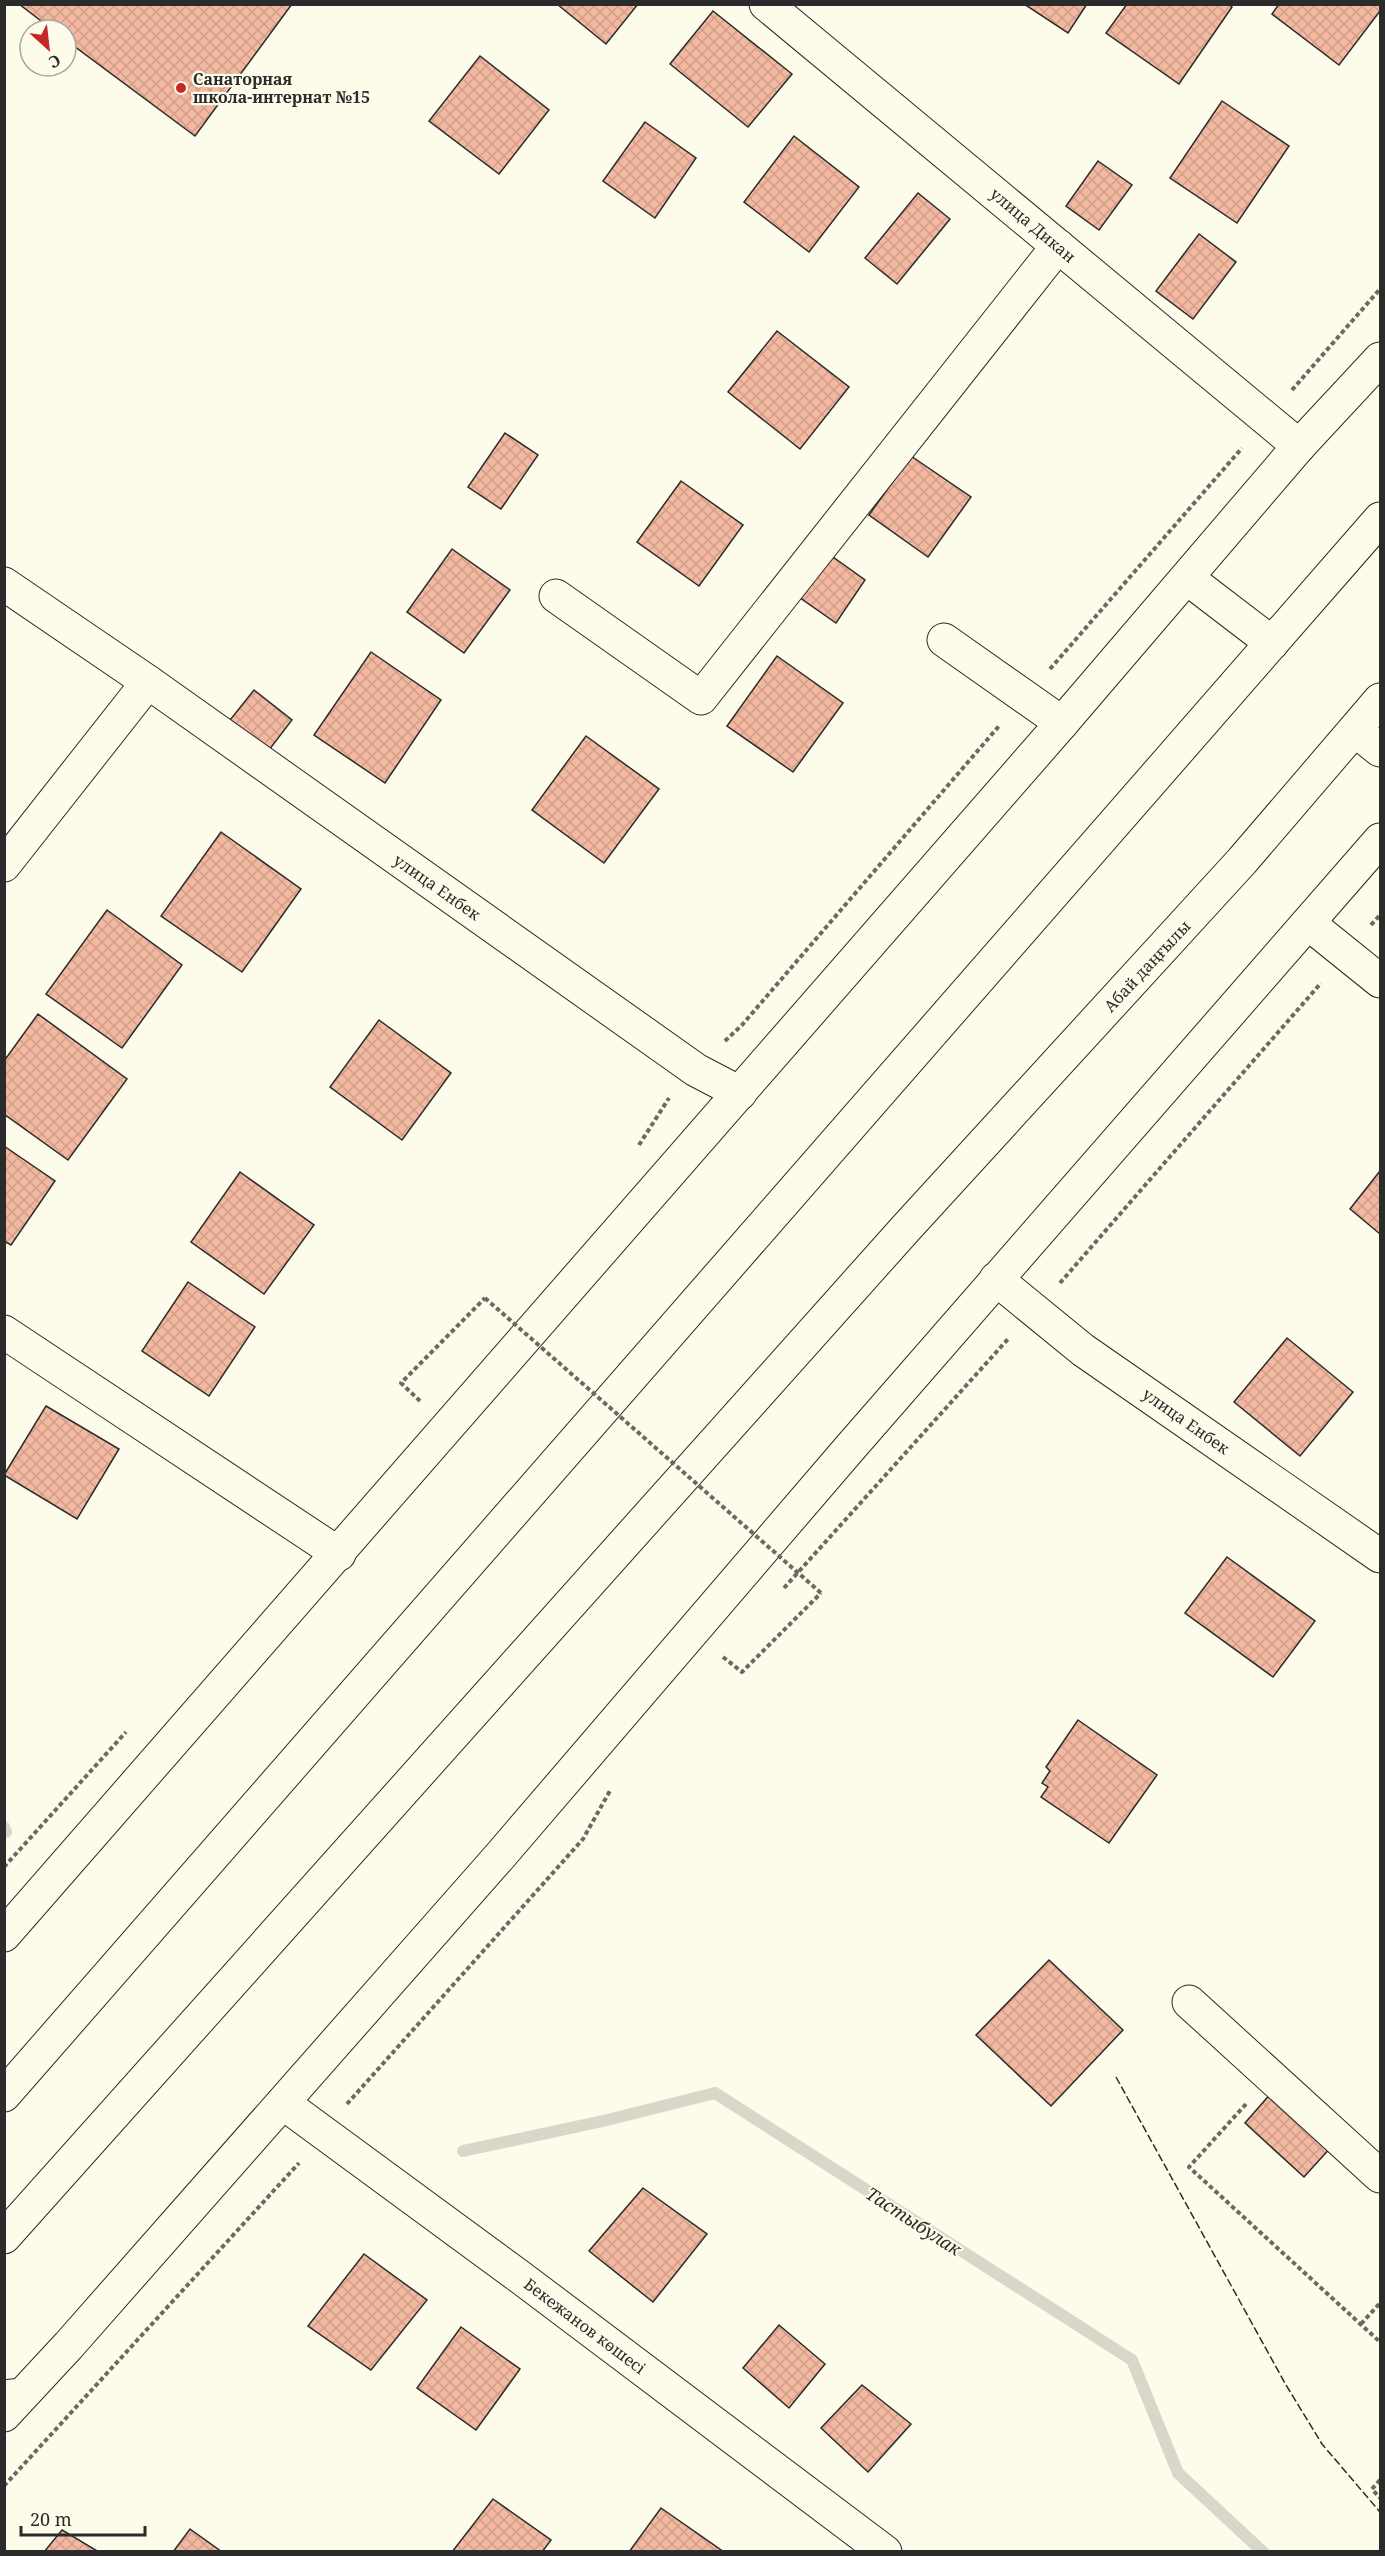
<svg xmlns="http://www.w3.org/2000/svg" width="1385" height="2556" font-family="'Noto Serif',serif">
  <defs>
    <pattern id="building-cross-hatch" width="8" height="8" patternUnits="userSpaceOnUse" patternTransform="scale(1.5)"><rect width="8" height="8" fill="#f2b8a0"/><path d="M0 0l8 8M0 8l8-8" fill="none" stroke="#d09e8a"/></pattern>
  </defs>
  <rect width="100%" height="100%" fill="#fdfbea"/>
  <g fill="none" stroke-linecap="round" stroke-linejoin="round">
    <!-- stream -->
    <g stroke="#d8d7c9" stroke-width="12">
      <path d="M4,1827L6,1832"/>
      <path d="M463,2151L603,2121L715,2093L1132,2360L1178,2473L1263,2552"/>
    </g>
  </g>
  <!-- building -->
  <g fill="url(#building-cross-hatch)" stroke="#2b2b2b" stroke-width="1.5">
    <path d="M19,4H292L195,136L66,40V30H53Z"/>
    <path d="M557,4H638L606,44Z"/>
    <path d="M1024,4H1087L1068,33Z"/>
    <path d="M1127,4H1229L1232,7L1179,84L1106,33Z"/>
    <path d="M1279,4H1380V11L1339,65L1272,14Z"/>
    <path d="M713,11L792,74L748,127L670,64Z"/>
    <path d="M480,56L549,110L499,174L429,121Z"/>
    <path d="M1222,101L1289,146L1237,223L1170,178Z"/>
    <path d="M645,122L696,158L655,218L603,181Z"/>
    <path d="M794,136L859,187L809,252L744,202Z"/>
    <path d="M1098,161L1132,185L1099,230L1066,206Z"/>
    <path d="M918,193L950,219L897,284L865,258Z"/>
    <path d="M1199,234L1236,262L1193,319L1156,291Z"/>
    <path d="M777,331L849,387L800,449L728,392Z"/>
    <path d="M505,433L538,455L501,509L468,487Z"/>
    <path d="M911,456L971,497L928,557L869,515Z"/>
    <path d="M681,481L743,525L699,586L637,542Z"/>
    <path d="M452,549L510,590L464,653L407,612Z"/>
    <path d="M826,552L865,580L836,623L796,595Z"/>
    <path d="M371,652L441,700L385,783L314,735Z"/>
    <path d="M777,656L843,703L793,772L727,726Z"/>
    <path d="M254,690L292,720L269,750L230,720Z"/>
    <path d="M586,736L659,789L604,863L532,810Z"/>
    <path d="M221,832L301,889L242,972L161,916Z"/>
    <path d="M107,910L182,965L122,1048L46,994Z"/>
    <path d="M38,1014L127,1079L68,1160L4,1114V1061Z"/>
    <path d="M379,1020L451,1073L402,1140L330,1087Z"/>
    <path d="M4,1146L55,1181L11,1245L4,1241Z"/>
    <path d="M1380,1171V1234L1350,1209Z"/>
    <path d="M240,1172L314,1225L264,1294L191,1242Z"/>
    <path d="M188,1282L255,1327L209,1396L142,1351Z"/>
    <path d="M1287,1338L1353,1392L1300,1456L1234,1402Z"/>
    <path d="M46,1406L119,1449L77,1519L4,1475Z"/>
    <path d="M1227,1557L1315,1621L1273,1677L1185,1613Z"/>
    <path d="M1078,1720L1157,1775L1109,1843L1041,1797L1048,1787L1042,1783L1050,1771L1046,1767Z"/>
    <path d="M1049,1960L1123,2030L1051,2106L976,2035Z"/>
    <path d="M1272,2092L1332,2146L1304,2177L1245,2123Z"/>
    <path d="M643,2188L707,2234L653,2302L589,2251Z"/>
    <path d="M364,2254L427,2300L371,2370L308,2326Z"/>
    <path d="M779,2325L825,2364L789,2408L743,2368Z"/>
    <path d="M461,2327L520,2369L476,2430L417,2388Z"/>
    <path d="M862,2385L911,2424L868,2472L821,2428Z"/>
    <path d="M493,2499L551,2540L542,2552H452Z"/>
    <path d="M661,2508L724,2552H629Z"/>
    <path d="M190,2529L222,2552H173Z"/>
    <path d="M62,2530L99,2552H44Z"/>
  </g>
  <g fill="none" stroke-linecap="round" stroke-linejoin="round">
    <defs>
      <g id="minor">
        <path d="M766,4L1299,446"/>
        <path d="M4,584L148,682L696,1070L740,1093"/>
        <path d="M556,596L701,698L1058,246"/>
        <path d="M944,640L1062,723"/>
        <path d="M4,865L148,682"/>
        <path d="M1308,923L1380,981"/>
        <path d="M996,1279L1083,1350L1380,1556"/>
        <path d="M4,1332L339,1554"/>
        <path d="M4,1935L1062,723L1299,446L1380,359"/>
        <path d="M1189,2002L1380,2176"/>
        <path d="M283,2103L520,2277L885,2552"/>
        <path d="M4,2415L69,2345L500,1856L849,1449L1380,840"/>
      </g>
      <g id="major">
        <path d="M1187,578L1272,643"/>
        <path d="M1355,730L1380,750"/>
        <path d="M4,2095L1380,519"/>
        <path d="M4,2237L907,1227L1242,861L1380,700"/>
        <path d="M4,2397L22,2395"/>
      </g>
    </defs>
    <!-- minor casing -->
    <use href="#minor" stroke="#2b2b2b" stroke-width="35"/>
    <!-- major casing -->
    <use href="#major" stroke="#2b2b2b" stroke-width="35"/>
    <!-- path -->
    <g stroke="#6a6964" stroke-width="4" stroke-dasharray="4.5 3" stroke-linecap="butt">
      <path d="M1292,390L1380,289"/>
      <path d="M1050,669L1242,448"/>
      <path d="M1371,925L1380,915"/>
      <path d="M725,1041L742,1025L999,726"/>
      <path d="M639,1145L669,1098"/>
      <path d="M1060,1283L1321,983"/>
      <path d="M420,1401L401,1383L485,1298"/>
      <path d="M784,1588L1008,1339"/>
      <path d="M723,1657L742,1672L821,1593"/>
      <path d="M4,1867L126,1732"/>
      <path d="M347,2104L583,1839L611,1789"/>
      <path d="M1246,2104L1189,2167L1380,2342"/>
      <path d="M1361,2324L1380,2303"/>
      <path d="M1380,2480L1372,2489L1380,2498"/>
      <path d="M4,2486L299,2163"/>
    </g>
    <!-- minor -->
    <use href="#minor" stroke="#fdfbea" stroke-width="33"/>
    <!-- major -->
    <use href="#major" stroke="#fdfbea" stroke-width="33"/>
    <!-- path-bridge -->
    <path stroke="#6a6964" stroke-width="4" stroke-dasharray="4.5 3" stroke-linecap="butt" d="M485,1298L821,1593"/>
    <!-- fence -->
    <path stroke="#2b2b2b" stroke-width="1.5" stroke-dasharray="8 3" stroke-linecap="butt" d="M1116,2077L1286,2385L1322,2444L1380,2512"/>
  </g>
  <!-- markers -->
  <circle fill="#c62828" stroke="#fdfbea" stroke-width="2" cx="181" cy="88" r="6"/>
  <g text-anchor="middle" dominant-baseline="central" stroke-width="4.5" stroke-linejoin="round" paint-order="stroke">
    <!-- poi labels -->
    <g font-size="16" font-weight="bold" fill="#2b2b2b" stroke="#fdfbea" text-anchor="start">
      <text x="193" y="79">Санаторная<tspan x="193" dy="18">школа-интернат №15</tspan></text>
    </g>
    <!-- street labels -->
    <g font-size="16" fill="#2b2b2b" stroke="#fdfbea">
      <text transform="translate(1033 225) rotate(40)">улица Дикан</text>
      <text transform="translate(437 887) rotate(35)">улица Енбек</text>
      <text transform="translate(1147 966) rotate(-47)">Абай даңғылы</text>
      <text transform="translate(1186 1421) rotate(35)">улица Енбек</text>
      <text transform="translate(585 2326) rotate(37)">Бекежанов көшесі</text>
    </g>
    <!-- water labels -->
    <g font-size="18" font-style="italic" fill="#2b2b2b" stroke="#fdfbea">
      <text transform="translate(914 2221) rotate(33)">Тастыбулак</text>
    </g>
  </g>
  <!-- border -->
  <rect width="1385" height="2556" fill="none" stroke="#2b2b2b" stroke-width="12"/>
  <!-- north arrow -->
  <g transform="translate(48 48) rotate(153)"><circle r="28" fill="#fdfbea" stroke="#a9a89e" stroke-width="1.5"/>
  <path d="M0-4.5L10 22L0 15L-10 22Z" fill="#c62828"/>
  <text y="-9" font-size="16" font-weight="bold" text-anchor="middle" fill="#2b2b2b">С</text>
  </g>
  <!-- scale -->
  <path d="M21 2526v9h124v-9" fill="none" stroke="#2b2b2b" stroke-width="3"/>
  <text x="30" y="2526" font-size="18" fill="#2b2b2b" stroke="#fdfbea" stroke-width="4.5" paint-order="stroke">20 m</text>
</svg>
